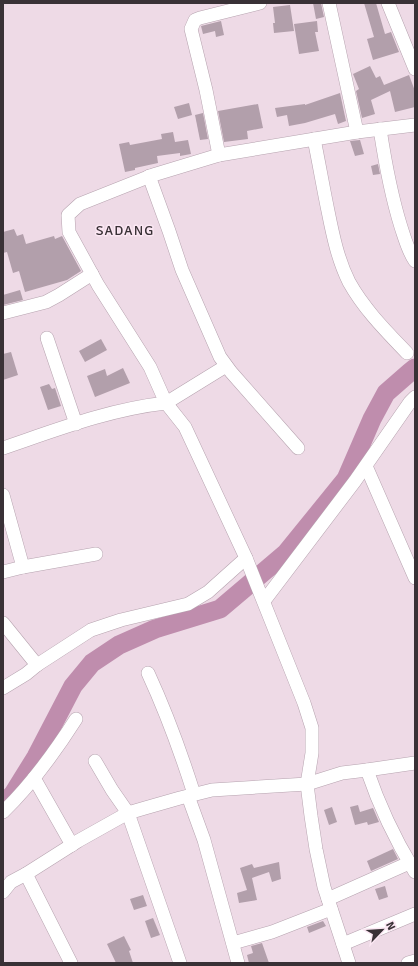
<svg xmlns="http://www.w3.org/2000/svg" width="418" height="966" font-family="Signika,sans-serif">
  <rect width="100%" height="100%" fill="#eedae6"/>
  <g fill="none" stroke-linecap="round" stroke-linejoin="round">
    <!-- river -->
    <path stroke="#bf8dad" stroke-width="19" d="M3,804L13,794L36,757L73,686L92,663L119,645L155,629L220,609L286,553L346,479L372,419L386,393L410,372L415,368"/>
  </g>
  <!-- building -->
  <g fill="#b29fab">
    <path d="M313,3H321L324,17L316,19Z"/>
    <path d="M364,3H376L385,34L391,32L399,52L373,60L367,39L374,37Z"/>
    <path d="M290,5L294,31L274,33L273,23H275L273,7Z"/>
    <path d="M221,21L224,35L216,37L215,31L203,34L201,26Z"/>
    <path d="M317,21L318,32H315L319,51L299,54L294,24Z"/>
    <path d="M370,66L376,78L380,76L384,85L409,75L415,91V107L395,112L390,91L371,100L375,114L362,118L356,91L359,89L353,74Z"/>
    <path d="M340,93L346,121L338,124L335,114L305,123L289,126L287,115L277,117L275,108L305,104V105Z"/>
    <path d="M189,103L192,115L178,119L174,107Z"/>
    <path d="M258,104L263,128L247,131L248,139L224,142L218,111Z"/>
    <path d="M203,113L208,139L200,140L195,115Z"/>
    <path d="M173,132L175,142L188,140L191,154L180,156V153L157,156L158,163L135,168V170L125,172L119,144L129,142L130,145L162,139L161,134Z"/>
    <path d="M360,140L364,154L355,156L350,141Z"/>
    <path d="M378,164L380,174L373,175L371,166Z"/>
    <path d="M14,229L17,236L23,234L26,244L54,236L55,239L62,236L81,271L67,280L25,292L19,271L13,273L7,252L3,253V232Z"/>
    <path d="M20,290L23,300L3,305V295Z"/>
    <path d="M101,339L107,350L85,362L79,351Z"/>
    <path d="M11,352L18,375L3,380V354Z"/>
    <path d="M123,368L130,383L95,397L87,376L105,369L107,376Z"/>
    <path d="M49,384L52,389L55,388L61,406L48,410L40,387Z"/>
    <path d="M358,805L360,812L373,808L379,822L368,825L367,822L355,825L350,807Z"/>
    <path d="M332,807L337,822L329,825L324,810Z"/>
    <path d="M393,849L398,859L371,871L367,861Z"/>
    <path d="M279,862L281,879L272,882L269,872L252,878L257,900L239,903L237,893L247,890L240,868L252,864L254,868Z"/>
    <path d="M385,886L388,897L379,900L375,889Z"/>
    <path d="M143,895L147,906L134,910L130,899Z"/>
    <path d="M153,918L160,935L151,938L145,921Z"/>
    <path d="M323,921L326,926L309,933L307,927Z"/>
    <path d="M124,936L131,950L129,951L133,963H116L107,944Z"/>
    <path d="M262,943L269,963H249L247,955L253,953L251,946Z"/>
  </g>
  <g fill="none" stroke-linecap="round" stroke-linejoin="round">
    <defs>
      <g id="minor">
        <path d="M329,3L357,132L415,125"/>
        <path d="M388,3L415,69"/>
        <path d="M380,129C385,162 391,195 401,227C405,239 408,251 415,261"/>
        <path d="M314,139C319,163 323,187 328,211C333,236 338,260 349,282C364,309 386,331 407,353"/>
        <path d="M219,155L357,132"/>
        <path d="M149,176L169,231L182,270L220,357L231,372L298,448"/>
        <path d="M3,313L46,302L59,295L92,274"/>
        <path d="M47,338L76,424"/>
        <path d="M226,366L166,403L150,367L98,285L69,232L68,215L80,204L153,175L219,155L206,90L191,29L195,20L200,18L260,3"/>
        <path d="M3,448C56,430 110,409 166,403L185,427L246,558L304,703L312,728V753L307,784L311,816L316,849L324,887L349,963"/>
        <path d="M366,466L415,578"/>
        <path d="M3,495L23,567"/>
        <path d="M3,572L23,567L96,554"/>
        <path d="M264,601L355,481L410,402L415,397"/>
        <path d="M3,623L37,665L26,674L3,688"/>
        <path d="M37,665L91,630L121,620L188,604L208,592L246,558"/>
        <path d="M148,673C166,712 181,753 194,794"/>
        <path d="M95,761L112,790L128,813L180,963"/>
        <path d="M367,770C380,808 394,838 415,872"/>
        <path d="M34,778L72,845"/>
        <path d="M188,796L204,840L238,963"/>
        <path d="M3,812C31,785 55,752 76,719"/>
        <path d="M26,874L71,963"/>
        <path d="M3,892L11,882L26,874L78,841L128,813L145,808L180,798L212,790L307,784L342,773L367,770L415,763"/>
        <path d="M328,899L409,863"/>
        <path d="M233,943L272,932L331,909"/>
        <path d="M343,944L415,914"/>
        <path d="M408,963L415,961"/>
      </g>
    </defs>
    <!-- minor casing -->
    <use href="#minor" stroke="#b6a3af" stroke-width="14"/>
    <!-- minor -->
    <use href="#minor" stroke="#fff" stroke-width="13"/>
  </g>
  <g text-anchor="middle" dominant-baseline="central" stroke-width="3" stroke-linejoin="round" paint-order="stroke">
    <!-- quarter labels -->
    <g font-size="14" letter-spacing="1" fill="#393136" stroke="#fbe7f3">
      <text x="125" y="230">SADANG</text>
    </g>
  </g>
  <!-- border -->
  <rect width="418" height="966" fill="none" stroke="#393136" stroke-width="8"/>
  <!-- north arrow -->
  <g transform="translate(382 930) rotate(65)" stroke="#fbe7f3" stroke-width="3" paint-order="stroke">
  <path d="M0-3L7 15L0 10L-7 15Z" fill="#393136"/>
  <text y="-6" font-size="11" font-weight="bold" text-anchor="middle" fill="#393136">N</text>
  </g>
</svg>
